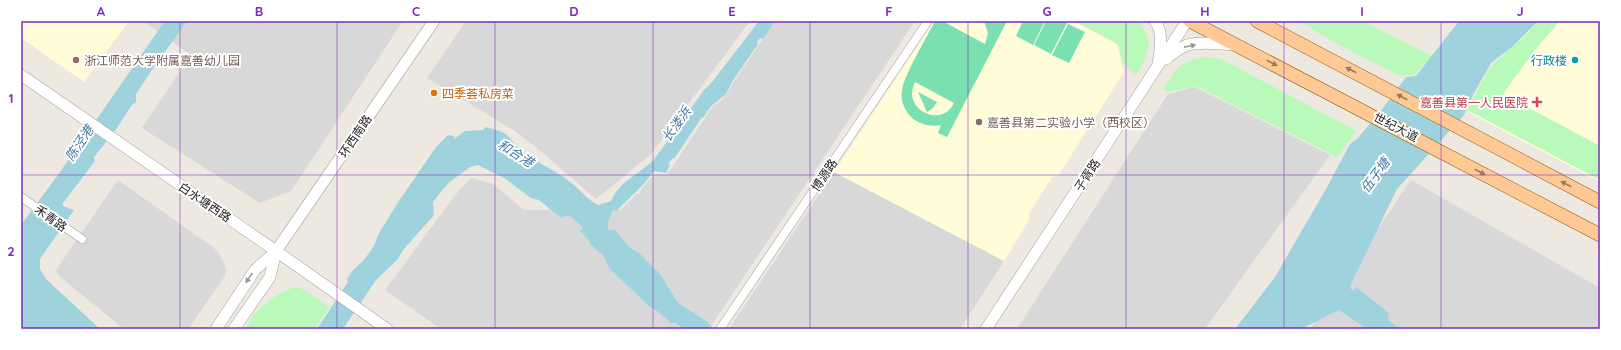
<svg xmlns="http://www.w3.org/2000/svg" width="1621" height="350" font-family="Quicksand,'Noto Sans SC',sans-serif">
  <rect width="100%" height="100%" fill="#ede8e0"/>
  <!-- residential -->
  <g fill="#d9d8d8">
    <path d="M143,21H403L291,191L260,203L142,128L191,55Z"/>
    <path d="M466,21H750L651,154L596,199L537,148L515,131L427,78Z"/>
    <path d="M775,21H915L709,329H441L385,290L460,189L472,178L493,184L524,210H596L614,207L621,210L636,194L638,195L646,183L655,174L667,175L713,106L723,99L728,92L735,80Z"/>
    <path d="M1195,87L1330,155L1205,329H1017L1168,94Z"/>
    <path d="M834,172L1004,261L960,329H729Z"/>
    <path d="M118,180L214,248L220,255L224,263L226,269L225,276L188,329H124L58,275L56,270Z"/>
    <path d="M1411,180L1600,288V329H1310Z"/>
  </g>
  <!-- education -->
  <g fill="#fffcd7">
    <path d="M21,21H129L84,82L21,38Z"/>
    <path d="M934,21H1073L1117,44L1124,72L1058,176L1052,177L1029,214L1030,219L1004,261L834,172Z"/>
    <path d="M1543,21H1600V182L1468,112L1480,91Z"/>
  </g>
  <!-- park -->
  <g fill="#b9faba">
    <path d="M1075,21H1138C1156,41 1148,55 1136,75L1123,63L1118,44Z"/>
    <path d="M1299,21H1363L1432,56L1414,75H1398L1330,40Z"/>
    <path d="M1538,21H1560L1534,51L1503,94L1600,146V180L1467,110L1490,67L1526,35Z"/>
    <path d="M1205,57L1221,59L1357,131L1337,157L1196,86L1167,92L1163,89C1177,70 1179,60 1205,57Z"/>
    <path d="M295,287L301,288L330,307L314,329H245C256,309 273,294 295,287Z"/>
  </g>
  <!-- pitch -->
  <g fill="#7ae0b2" fill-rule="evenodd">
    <path d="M935,21H947L946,23L985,44L988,33L984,21H1007L947,137L938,133L941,125C931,127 921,125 912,118C905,111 900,101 902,90C904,75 927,37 935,21ZM915,82L954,103C942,129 901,110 915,82Z"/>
    <path d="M1023,21H1045L1033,45L1016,36Z"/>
    <path d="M1046,21H1063L1067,23L1051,54L1034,45Z"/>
    <path d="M1068,24L1085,32L1069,63L1052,55Z"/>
    <path d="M918,92L937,102L933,108L927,112Z"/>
  </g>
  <!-- water -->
  <g fill="#9ed3dd">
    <path d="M165,21H187L154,67L136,94V102L132,105L117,128L94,157L95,161L63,203V206L74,210L40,259V269L46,279L100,329H21V225L58,175Z"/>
    <path d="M759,21H775L763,39L760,38L757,42L758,44L732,82L726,94L711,106L703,118L702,117L674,159L673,158L668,164L670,165L666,173L654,171L642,186L616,211L613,209L608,222V230H615L630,248L639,253L660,274L678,303L708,322L713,329H683L676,323H671L660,313L649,306L610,269L603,255L591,245L587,238L580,231L583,227L569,215L566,217L564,216L561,218L539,200L531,198L504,178L478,165L470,167L451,181L443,189L433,202L434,215L403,250L398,259L376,280L343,329H317L348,282L347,279L353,270L364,260L374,246L379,233L399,201L436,147L448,135L454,136V139L465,131L483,130L486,127C493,129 503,131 508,136C514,142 518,150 525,154C538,163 552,169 565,178C577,186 585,198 598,205L611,201L615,193L623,184L653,161L704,90L713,81Z"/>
    <path d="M1459,21H1538L1512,47L1491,63L1474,93L1464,115L1397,189L1353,280L1350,288L1354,291L1356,287L1389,313L1388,320L1400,329H1367L1339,310L1301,329H1235L1275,277L1326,189L1350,144L1357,139L1380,112L1406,77L1416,76Z"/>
  </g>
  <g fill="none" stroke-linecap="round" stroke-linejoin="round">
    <defs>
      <g id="minor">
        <path d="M21,197L82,239"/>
        <path d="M720,329L928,21"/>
      </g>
      <g id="tertiary">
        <path d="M1155,21C1164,32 1160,51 1158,63"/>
        <path d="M1166,59C1172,54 1180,48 1187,45C1202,41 1220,44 1235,45"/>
        <path d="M21,75L276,251L387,329"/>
        <path d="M216,329L255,270L276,251L434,21"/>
        <path d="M234,329L270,277L276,251"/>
        <path d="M986,329L1187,21"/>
      </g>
      <g id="primary">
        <path d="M1190,21L1600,235"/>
        <path d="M1257,21L1600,202"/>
      </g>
    </defs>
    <!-- minor casing -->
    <use href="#minor" stroke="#a2a2a2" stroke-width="9"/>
    <!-- tertiary casing -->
    <use href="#tertiary" stroke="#a2a2a2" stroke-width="12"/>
    <!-- primary casing -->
    <use href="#primary" stroke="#925800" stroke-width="14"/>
    <!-- minor -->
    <use href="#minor" stroke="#fff" stroke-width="8"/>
    <!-- tertiary -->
    <use href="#tertiary" stroke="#fff" stroke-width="11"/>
    <!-- primary -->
    <use href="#primary" stroke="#fec994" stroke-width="13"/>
  </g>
  <!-- one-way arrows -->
  <defs><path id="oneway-solid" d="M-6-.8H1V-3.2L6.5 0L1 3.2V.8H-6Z"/></defs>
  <g fill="#989898">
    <use href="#oneway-solid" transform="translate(1190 46) rotate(-11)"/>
    <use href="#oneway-solid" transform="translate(249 278) rotate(124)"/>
  </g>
  <g fill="#987b5e">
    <use href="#oneway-solid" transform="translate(1272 63) rotate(27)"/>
    <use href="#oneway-solid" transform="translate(1351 70) rotate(-152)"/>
    <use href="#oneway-solid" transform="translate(1402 97) rotate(-152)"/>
    <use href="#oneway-solid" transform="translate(1480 172) rotate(28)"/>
    <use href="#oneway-solid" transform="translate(1566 184) rotate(-152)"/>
  </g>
  <!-- grid -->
  <path fill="none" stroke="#7b2cbf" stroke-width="1" stroke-opacity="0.55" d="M180,21V329M337,21V329M495,21V329M653,21V329M810,21V329M968,21V329M1126,21V329M1284,21V329M1441,21V329M21,175H1600"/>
  <!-- markers -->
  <g fill="#8d6e63" stroke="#fff" stroke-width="1.5">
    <circle cx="76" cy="60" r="4"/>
    <circle cx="979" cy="122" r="4"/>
  </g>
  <circle fill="#0f9aa8" stroke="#fff" stroke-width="1.5" cx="1575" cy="60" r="4"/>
  <circle fill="#e8710a" stroke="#fff" stroke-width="1.5" cx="434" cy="93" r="4"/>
  <path fill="#e0444e" stroke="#fff" stroke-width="1.5" d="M1535 96h4v4h4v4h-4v4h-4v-4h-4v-4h4z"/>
  <g text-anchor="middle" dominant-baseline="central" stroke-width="4" stroke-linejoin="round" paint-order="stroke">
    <!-- education labels -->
    <g font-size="12" fill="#785e54" stroke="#fff" text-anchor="start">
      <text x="84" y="60">浙江师范大学附属嘉善幼儿园</text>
      <text x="987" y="122">嘉善县第二实验小学（西校区）</text>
    </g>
    <!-- culture labels -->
    <g font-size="12" fill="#0d838f" stroke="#fff" text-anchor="end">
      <text x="1567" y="60">行政楼</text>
    </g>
    <!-- food labels -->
    <g font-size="12" fill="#c56008" stroke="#fff" text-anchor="start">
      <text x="442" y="93">四季荟私房菜</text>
    </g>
    <!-- health labels -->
    <g font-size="12" fill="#be3a42" stroke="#fff" text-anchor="end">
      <text x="1528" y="102">嘉善县第一人民医院</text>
    </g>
    <!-- street labels -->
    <g font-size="12" fill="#1b1b1b" stroke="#fff">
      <text transform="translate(1396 127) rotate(27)">世纪大道</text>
      <text transform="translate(355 136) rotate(-56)">环西南路</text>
      <text transform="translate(824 175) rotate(-56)">博源路</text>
      <text transform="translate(1087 175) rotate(-57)">子胥路</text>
      <text transform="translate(205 202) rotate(34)">白水塘西路</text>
      <text transform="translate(51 218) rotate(35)">禾青路</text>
    </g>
    <!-- water labels -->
    <g font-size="13" font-style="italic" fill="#437aa4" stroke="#fff">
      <text transform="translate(676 124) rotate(-54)">长溇浜</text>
      <text transform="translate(79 143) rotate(-56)">陈泾港</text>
      <text transform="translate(516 153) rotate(32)">和合港</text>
      <text transform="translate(1375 175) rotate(-54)">伍子塘</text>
    </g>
  </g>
  <!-- border -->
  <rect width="1621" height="350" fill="none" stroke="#ffffff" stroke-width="44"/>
  <rect x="22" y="22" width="1577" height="306" fill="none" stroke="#7b2cbf" stroke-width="1.5"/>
  <g font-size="13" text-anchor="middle" font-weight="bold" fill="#7b2cbf">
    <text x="101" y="16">A</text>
    <text x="259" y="16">B</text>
    <text x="416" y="16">C</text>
    <text x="574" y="16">D</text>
    <text x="732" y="16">E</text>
    <text x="889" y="16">F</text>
    <text x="1047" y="16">G</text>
    <text x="1205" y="16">H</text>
    <text x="1362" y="16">I</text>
    <text x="1520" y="16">J</text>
    <text x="11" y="103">1</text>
    <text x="11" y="256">2</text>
  </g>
</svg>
